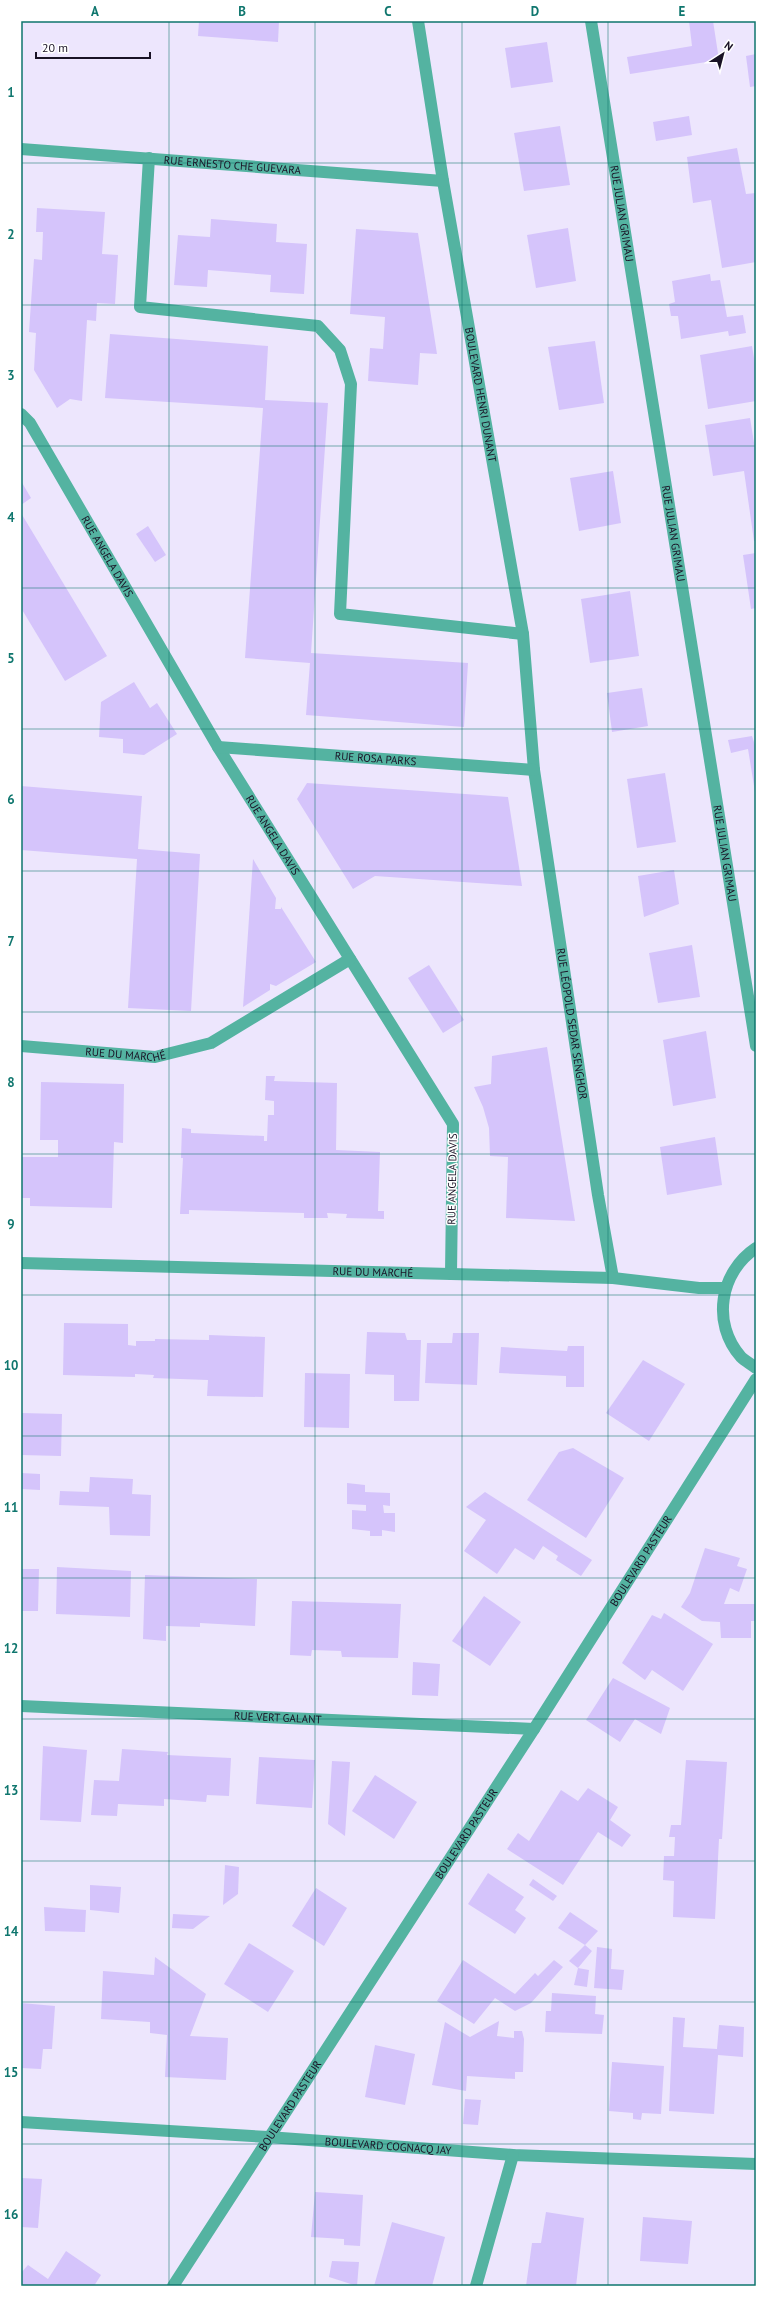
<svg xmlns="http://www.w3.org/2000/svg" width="777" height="2307" font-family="'PT Sans',sans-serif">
  <rect width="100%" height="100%" fill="#ede6fd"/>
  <!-- building -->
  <g fill="#d5c4fb">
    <path d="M199,21H279L278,42L198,36Z"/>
    <path d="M689,21H713L719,60L630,74L627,57L692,46Z"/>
    <path d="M547,42L553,82L511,88L505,48Z"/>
    <path d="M756,54V86L750,87L746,56Z"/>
    <path d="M689,116L692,135L656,141L653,122Z"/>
    <path d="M560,126L570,185L524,191L514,133Z"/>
    <path d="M737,148L746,194L756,193V262L722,268L711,200L693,203L687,157Z"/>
    <path d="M37,208L105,212L102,254L118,255L115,304L97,303L96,321L87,320L82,401L70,399L57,408L34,370L36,333L29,332L34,259L42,260L43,232H36Z"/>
    <path d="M211,219L277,224L276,242L307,244L304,294L270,292L271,275L208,270L207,287L174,285L178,235L210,237Z"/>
    <path d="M568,228L576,281L536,288L527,235Z"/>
    <path d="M356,229L418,233L437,354L420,353L418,385L368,381L370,348L383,349L385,317L350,314Z"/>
    <path d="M710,274L711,281L720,280L727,317L743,315L746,333L729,336L728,331L681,339L678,316H671L669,304L675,302L672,281Z"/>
    <path d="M110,334L268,346L265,400L328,403L311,653L468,663L464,727L306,715L310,663L245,658L263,408L105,398Z"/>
    <path d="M595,341L604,403L559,410L548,347Z"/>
    <path d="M752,346L756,370V401L708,409L700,355Z"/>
    <path d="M750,418L756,455V541H754L744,471L713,476L705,425Z"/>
    <path d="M613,471L621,523L579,531L570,478Z"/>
    <path d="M21,481L31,498L21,505Z"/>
    <path d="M21,513L107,656L65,681L21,608Z"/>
    <path d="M148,526L166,555L155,562L136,534Z"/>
    <path d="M756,553V608L751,609L743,555Z"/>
    <path d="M630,591L639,656L590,663L581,599Z"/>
    <path d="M134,682L150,708L157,703L177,734L144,755L123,753V739L99,737L101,702Z"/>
    <path d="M642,688L648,726L612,732L607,693Z"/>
    <path d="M752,736L756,748L755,792L748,749L731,753L728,740Z"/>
    <path d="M665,773L676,842L637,848L627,779Z"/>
    <path d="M307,783L508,797L522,886L375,876L353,889L297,799Z"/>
    <path d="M21,786L142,796L138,849L200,854L191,1011L128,1008L137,859L21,850Z"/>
    <path d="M253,859L276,898L275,909H281V907L316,962L276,986L270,984V990L243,1007Z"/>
    <path d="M674,870L679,904L644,917L638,876Z"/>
    <path d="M692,945L700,997L658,1003L649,953Z"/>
    <path d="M429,965L464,1020L443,1033L408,978Z"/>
    <path d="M706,1031L716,1098L673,1106L663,1040Z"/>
    <path d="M547,1047L575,1221L506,1218L508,1157L490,1156L489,1128L483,1107L474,1087L491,1084L492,1056Z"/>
    <path d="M266,1076H275L274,1081L337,1083L336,1150L380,1152L378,1211H384V1219L346,1218L347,1214L327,1213L328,1218H304V1213L189,1210V1214H180L183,1158H181L182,1128L191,1129V1133L264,1136V1141H267L268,1115H274V1101L265,1100Z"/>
    <path d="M41,1082L124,1084L123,1143L114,1142L112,1208L30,1206V1198H21V1157H58V1140H40Z"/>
    <path d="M715,1137L722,1185L667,1195L660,1147Z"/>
    <path d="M64,1323L128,1324V1345L136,1346V1341H155V1339L209,1340V1335L265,1337L263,1397L207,1396L208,1380L153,1378L154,1375L135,1374V1377L63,1375Z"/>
    <path d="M367,1332L405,1333L407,1340H421L419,1401H394V1375L365,1374Z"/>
    <path d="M453,1333H479L477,1385L425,1383L427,1343H452Z"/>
    <path d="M568,1346H584V1387H566V1376L499,1373L501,1347L567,1351Z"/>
    <path d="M643,1360L685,1384L649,1441L606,1413Z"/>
    <path d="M305,1373L350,1374L349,1428L304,1427Z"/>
    <path d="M21,1413L62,1414L61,1456L21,1455Z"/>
    <path d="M573,1448L624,1478L586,1538L527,1500L559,1452Z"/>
    <path d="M21,1473L40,1474V1490L21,1489Z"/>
    <path d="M90,1477L133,1479L132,1494L151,1495L150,1536L110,1535L109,1507L59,1505L60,1491L89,1492Z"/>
    <path d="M347,1483L365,1485V1492L390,1493V1506L383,1505L384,1513H395V1532L382,1530V1536H370V1531L352,1529V1510L366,1511V1505L347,1504Z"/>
    <path d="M485,1492L592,1560L581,1576L556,1560L558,1556L543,1546L534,1560L515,1548L497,1574L464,1551L486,1520L466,1507Z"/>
    <path d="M705,1548L740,1558L737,1566L747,1569L739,1592L730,1588L724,1604H756V1621H751V1638H721L720,1622L702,1621L681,1607L690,1593Z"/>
    <path d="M57,1567L131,1571L130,1617L56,1614Z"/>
    <path d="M21,1569H39L38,1611H21Z"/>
    <path d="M145,1575L257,1579L255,1626L200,1623V1627L166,1626V1641L143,1639Z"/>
    <path d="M484,1596L521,1622L490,1666L452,1641Z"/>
    <path d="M292,1601L401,1604L398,1658L342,1657L341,1651L312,1650L311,1656L290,1655Z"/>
    <path d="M664,1613L713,1644L683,1691L652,1670L645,1680L622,1663L652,1615L661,1619Z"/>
    <path d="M413,1662L440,1664L438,1696L412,1695Z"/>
    <path d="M613,1678L670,1708L661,1734L635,1719L620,1742L586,1720Z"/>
    <path d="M43,1746L87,1750L81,1822L40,1820Z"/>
    <path d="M122,1749L168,1752L167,1755L231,1758L229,1796L207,1795L206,1802L164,1799V1806L118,1804L117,1816L91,1815L94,1780L119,1781Z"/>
    <path d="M259,1757L315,1760L312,1808L256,1804Z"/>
    <path d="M686,1760L727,1762L722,1839H719L715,1919L673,1917L674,1881L663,1880L664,1856H674L675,1837H669L671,1825H681Z"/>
    <path d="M332,1761L350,1762L345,1836L328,1824Z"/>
    <path d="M375,1775L417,1802L394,1839L352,1811Z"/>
    <path d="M588,1788L618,1807L610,1820L631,1835L622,1847L598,1832L563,1885L507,1849L518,1833L529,1841L561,1790L578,1801Z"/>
    <path d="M225,1865L239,1867L238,1894L223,1905Z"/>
    <path d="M488,1873L524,1897L515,1910L526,1918L515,1934L468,1904Z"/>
    <path d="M533,1879L557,1896L553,1901L529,1885Z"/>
    <path d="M90,1885L121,1887L119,1913L90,1910Z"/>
    <path d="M316,1888L347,1908L324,1946L292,1926Z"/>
    <path d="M44,1907L86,1910L85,1932L45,1931Z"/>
    <path d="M570,1912L598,1931L585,1945L558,1928Z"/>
    <path d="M173,1914L210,1916L193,1929L172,1928Z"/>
    <path d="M249,1943L294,1971L268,2012L224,1984Z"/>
    <path d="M585,1945L592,1951L578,1968L589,1970L587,1987L574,1985L578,1968L569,1961Z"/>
    <path d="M597,1947L612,1949L611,1969L624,1970L622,1990L594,1988Z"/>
    <path d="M155,1957L206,1994L190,2036L228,2038L226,2080L165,2077L167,2035L150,2033V2022L101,2019L103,1971L154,1975Z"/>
    <path d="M463,1960L515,1994L535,1973L538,1976L554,1960L563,1967L531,2003L515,2011L495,1998L474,2024L437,2001Z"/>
    <path d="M552,1993L596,1996L595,2014L604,2015L602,2034L545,2032L546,2011H551Z"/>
    <path d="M21,2003L55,2006L52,2049H43L41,2069L21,2068Z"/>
    <path d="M673,2017L685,2018L683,2047L717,2049L719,2025L744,2027L743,2057L718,2055L714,2114L669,2111Z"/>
    <path d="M499,2021L497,2036L514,2038V2031H522L524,2039L523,2072H515V2079L467,2076L466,2091L432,2085L445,2022L470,2037Z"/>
    <path d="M375,2045L415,2054L405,2105L365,2097Z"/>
    <path d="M612,2062L664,2066L661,2114L642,2113L641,2120L633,2119V2113L609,2111Z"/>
    <path d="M465,2099L481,2100L478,2125L463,2124Z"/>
    <path d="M21,2178L42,2179L38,2228L21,2227Z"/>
    <path d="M315,2192L363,2195L360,2246L344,2245V2239L311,2237Z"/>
    <path d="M546,2212L584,2218L576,2286H526L532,2243H541Z"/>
    <path d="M643,2217L692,2221L688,2264L640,2261Z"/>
    <path d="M392,2222L445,2237L432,2286H374Z"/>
    <path d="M66,2251L101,2275L94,2286H21V2273L28,2265L48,2279Z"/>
    <path d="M332,2261L359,2262L357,2286L329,2277Z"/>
  </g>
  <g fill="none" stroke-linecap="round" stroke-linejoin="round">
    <!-- minor -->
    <g stroke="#54b3a1" stroke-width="12">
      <path id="s1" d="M418,21L443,181L523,634L534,770L598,1195L613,1278"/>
      <path id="s2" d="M591,21L756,1046"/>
      <path id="s3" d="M21,149L443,181"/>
      <path d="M149,158L140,307L318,326L340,350L351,384L340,614L523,634"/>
      <path id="s4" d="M21,414L30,423L218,747L453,1124L451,1274"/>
      <path id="s5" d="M218,747L534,770"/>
      <path id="s6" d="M21,1046L155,1057L211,1043L350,959"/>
      <path d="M756,1248C720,1272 711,1323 741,1357C745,1361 751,1364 756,1368"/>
      <path id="s7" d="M21,1263L613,1278L699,1288H724"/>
      <path id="s8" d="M21,1706L534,1729"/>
      <path id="s9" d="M21,2122L268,2137L513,2155L756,2164"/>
      <path id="s10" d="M173,2286L534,1729L756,1379"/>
      <path d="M476,2286L513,2155"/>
    </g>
  </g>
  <!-- grid -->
  <path fill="none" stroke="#0f766e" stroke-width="1" stroke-opacity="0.55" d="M169,21V2286M315,21V2286M462,21V2286M608,21V2286M21,163H756M21,305H756M21,446H756M21,588H756M21,729H756M21,871H756M21,1012H756M21,1154H756M21,1295H756M21,1436H756M21,1578H756M21,1719H756M21,1861H756M21,2002H756M21,2144H756"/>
  <g text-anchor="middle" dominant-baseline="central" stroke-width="3" stroke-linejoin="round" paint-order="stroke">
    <!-- street labels -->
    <g font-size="11" fill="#191225" stroke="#fff">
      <text stroke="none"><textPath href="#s3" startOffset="212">RUE ERNESTO CHE GUEVARA</textPath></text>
      <text stroke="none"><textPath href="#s2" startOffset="195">RUE JULIAN GRIMAU</textPath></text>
      <text stroke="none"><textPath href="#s1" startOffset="379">BOULEVARD HENRI DUNANT</textPath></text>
      <text stroke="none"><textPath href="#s2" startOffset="519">RUE JULIAN GRIMAU</textPath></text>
      <text stroke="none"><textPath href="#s4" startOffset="167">RUE ANGELA DAVIS</textPath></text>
      <text stroke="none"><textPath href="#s5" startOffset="158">RUE ROSA PARKS</textPath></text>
      <text stroke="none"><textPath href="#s4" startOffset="491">RUE ANGELA DAVIS</textPath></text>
      <text stroke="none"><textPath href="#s2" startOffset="843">RUE JULIAN GRIMAU</textPath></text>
      <text stroke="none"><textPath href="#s1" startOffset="1015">RUE LÉOPOLD SEDAR SENGHOR</textPath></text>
      <text stroke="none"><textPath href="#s6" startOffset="105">RUE DU MARCHÉ</textPath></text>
      <text transform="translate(452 1179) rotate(-89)">RUE ANGELA DAVIS</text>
      <text stroke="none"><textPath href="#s7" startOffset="352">RUE DU MARCHÉ</textPath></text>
      <text stroke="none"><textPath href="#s10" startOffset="863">BOULEVARD PASTEUR</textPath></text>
      <text stroke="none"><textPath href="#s8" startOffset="257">RUE VERT GALANT</textPath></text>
      <text stroke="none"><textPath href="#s10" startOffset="539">BOULEVARD PASTEUR</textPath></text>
      <text stroke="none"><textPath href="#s10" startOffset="215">BOULEVARD PASTEUR</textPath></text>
      <text stroke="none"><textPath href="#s9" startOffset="368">BOULEVARD COGNACQ JAY</textPath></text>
    </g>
  </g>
  <!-- border -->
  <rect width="777" height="2307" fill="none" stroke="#ffffff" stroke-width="44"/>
  <!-- north arrow -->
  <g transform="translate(723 54) rotate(36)" stroke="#ffffff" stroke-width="3" paint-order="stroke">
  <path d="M0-3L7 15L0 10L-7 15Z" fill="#191225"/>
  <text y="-6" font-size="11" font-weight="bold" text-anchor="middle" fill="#191225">N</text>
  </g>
  <!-- scale -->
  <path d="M36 52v6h114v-6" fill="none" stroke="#191225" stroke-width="2"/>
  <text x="42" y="52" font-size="12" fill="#191225" stroke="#ffffff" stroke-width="3" paint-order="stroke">20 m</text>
  <rect x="22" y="22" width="733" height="2263" fill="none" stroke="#0f766e" stroke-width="1.5"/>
  <g font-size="13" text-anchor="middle" font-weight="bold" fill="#0f766e">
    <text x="95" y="16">A</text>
    <text x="242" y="16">B</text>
    <text x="388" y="16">C</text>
    <text x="535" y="16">D</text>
    <text x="682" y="16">E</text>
    <text x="11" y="97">1</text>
    <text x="11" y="239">2</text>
    <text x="11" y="380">3</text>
    <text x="11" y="522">4</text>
    <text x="11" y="663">5</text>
    <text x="11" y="804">6</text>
    <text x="11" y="946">7</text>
    <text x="11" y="1087">8</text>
    <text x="11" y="1229">9</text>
    <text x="11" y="1370">10</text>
    <text x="11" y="1512">11</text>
    <text x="11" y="1653">12</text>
    <text x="11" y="1795">13</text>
    <text x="11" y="1936">14</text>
    <text x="11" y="2077">15</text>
    <text x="11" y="2219">16</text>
  </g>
</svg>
